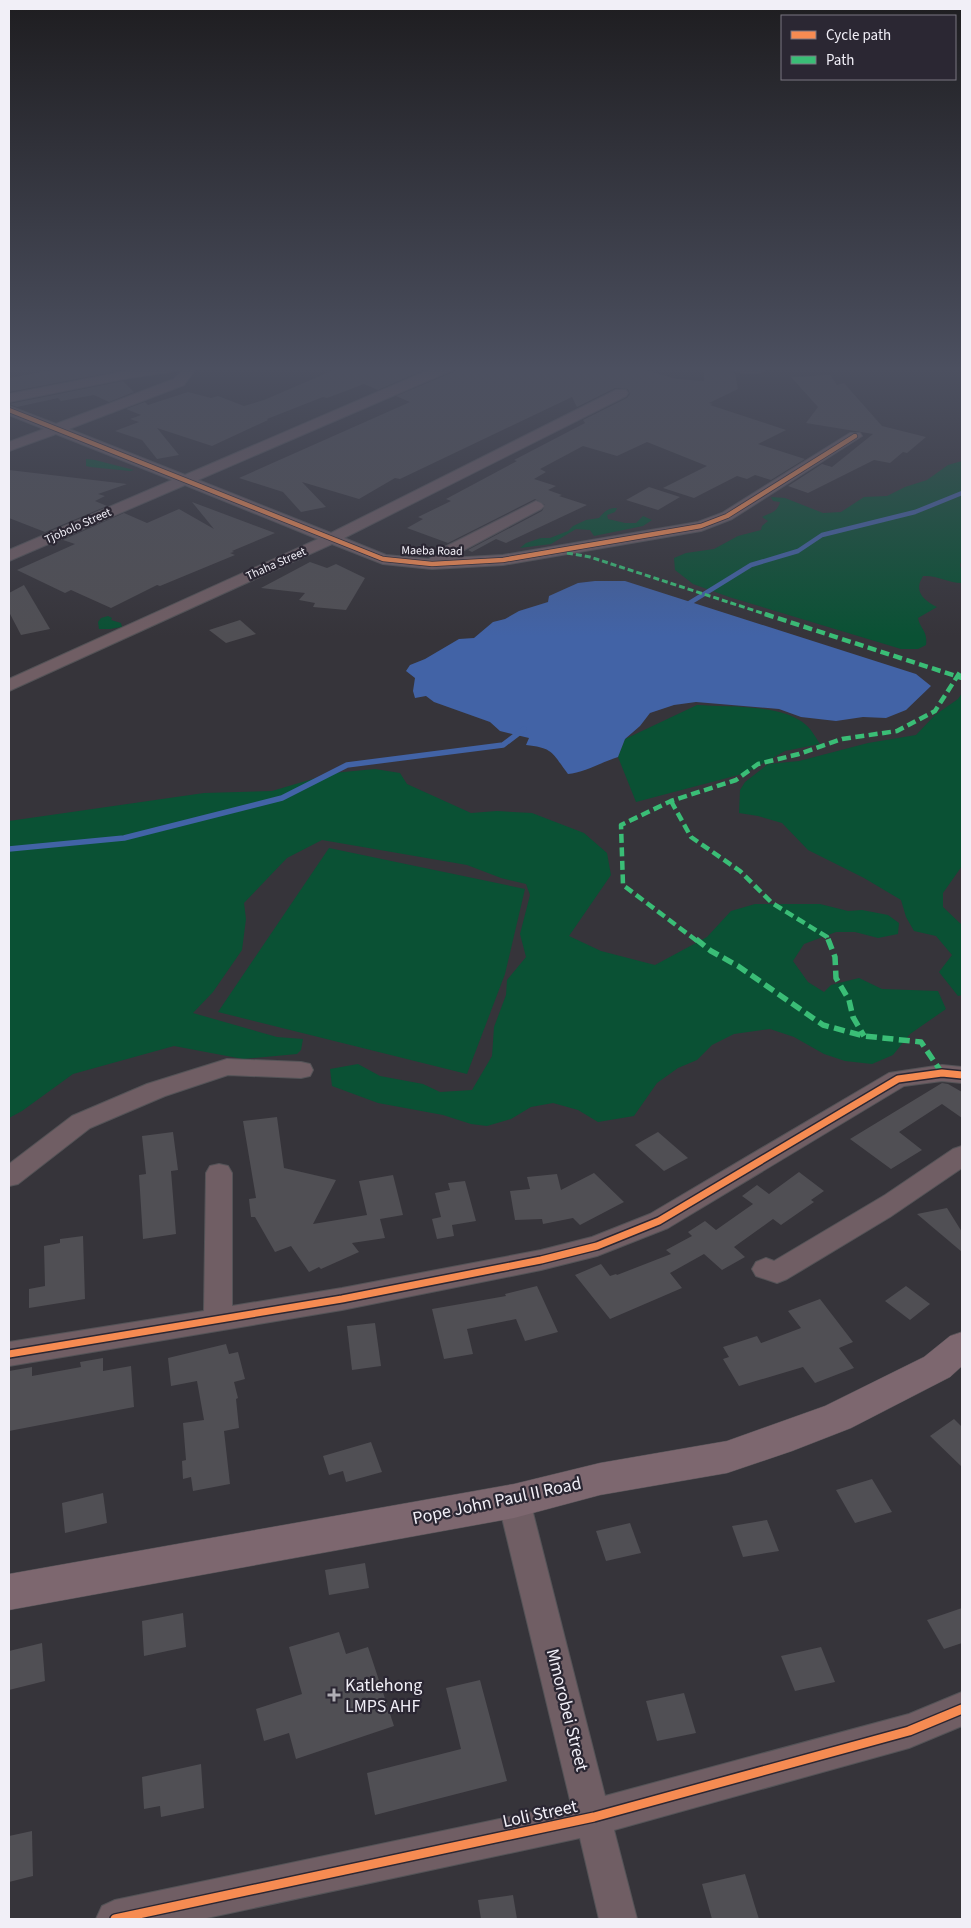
<svg xmlns="http://www.w3.org/2000/svg" width="971" height="1928" font-family="'Source Sans 3',sans-serif">
  <rect width="100%" height="100%" fill="#36343a"/>
  <!-- green -->
  <g fill="#0a5134">
    <path d="M86,459L95,460L134,470L130,471L90,467L86,466Z"/>
    <path d="M962,461V557L960,566L962,570V583C948,583 937,575 923,576C913,592 924,600 937,607L918,618C920,629 928,631 926,645L918,649H901L729,597L693,584L675,570L674,558L686,553L714,549L738,536L761,530L762,526L768,521L762,517C771,512 777,513 780,502L773,501L771,497L785,498L823,513L841,512L864,497L887,496L905,487L927,480L948,465Z"/>
    <path d="M617,508L615,512L607,515L608,519L625,523H636L643,516L652,520L643,526L594,536L590,530L576,529L551,544L520,548L526,543L541,538H550L568,531L573,526L586,520L599,518C605,511 608,508 617,508Z"/>
    <path d="M108,616L112,618L111,620L121,623L122,627L110,629H99L98,622L101,618Z"/>
    <path d="M962,693V830L960,831L962,832V866L943,893V907L962,925V995L958,996L939,972L952,955L936,936L914,931L906,917L901,900L864,878L808,850L782,823L758,816L739,813L740,790L745,782L768,764L799,761L868,743L916,735L935,715L958,699Z"/>
    <path d="M697,705C727,707 784,704 806,725C812,730 816,738 820,744L785,751L746,773L636,802L618,757L625,739Z"/>
    <path d="M375,769L400,773L407,784L471,813L497,811L532,813L584,833L607,853L611,875L569,936L601,951L655,965L707,937L731,911L755,904H820L848,911L862,910L888,915L899,923L898,934L878,938L855,932H836L804,944L793,961L808,982L824,992L831,985L859,978L882,989L938,991L946,1009L910,1034L893,1055L872,1064L845,1061L824,1054L794,1037L770,1029L734,1034L712,1045L697,1060L678,1068L657,1083L634,1116L598,1122L578,1110L553,1103L531,1107L511,1119L487,1126L471,1124L443,1115L378,1103L332,1086L330,1069L358,1064L380,1076L423,1084L440,1092L472,1090L492,1056L494,1027L506,995L507,980L526,957L520,934L530,895L526,884L501,878L467,865L322,840L287,858L244,903L246,919L242,950L213,992L193,1013L277,1037L303,1039L301,1050L297,1054L243,1059L174,1046L73,1074L22,1111L9,1118V821L204,793L272,791L333,773Z"/>
    <path d="M329,848L525,889L505,974L467,1074L218,1012Z"/>
  </g>
  <!-- water -->
  <path fill="#4263a6" d="M595,581H625L916,674L931,686L906,710L886,718L863,717L836,721L801,717L779,709L696,702L674,705L650,713L640,726L625,739L618,757C602,762 583,773 568,774C552,753 554,748 526,745L529,738L500,731L490,722L434,702L426,696L415,698L413,691L415,678L406,671L410,665L425,659L459,639L474,638L493,622L505,619L519,611L548,602L549,596L578,583Z"/>
  <g fill="none" stroke-linecap="round" stroke-linejoin="round">
    <!-- stream-far1 -->
    <path stroke="#4263a6" stroke-width="4.5" d="M683,607L751,565L798,551L822,535L915,512L962,493"/>
    <!-- stream -->
    <path stroke="#4263a6" stroke-width="5.5" d="M9,849L124,838L282,798L347,765L503,745L524,729"/>
  </g>
  <!-- building -->
  <g fill="#504f54">
    <path d="M75,366L81,368L107,366L113,372L9,392V378Z"/>
    <path d="M343,366H433L378,390L364,384L327,398L323,397L267,419L268,420L212,446L157,428L179,455L157,459L142,440L115,431L139,422L130,419L141,415L126,409L145,402L148,405L188,392L211,398L218,396L244,406L264,400Z"/>
    <path d="M458,366H630L677,379L704,381V366H720L735,373L738,389L709,403L713,404L710,405L786,430L758,444L805,459L771,480L755,475L747,479L737,476L694,498L663,488L707,466L647,442L617,456L583,446L540,469L546,472L534,479L556,486L548,490L562,495L559,496L587,505L506,543L496,539L472,552L468,550L542,511L545,505L535,499L448,543L407,528L423,519L418,517L451,501L446,499L517,461L514,460L585,423L583,420L627,398L630,394L628,389L615,388L577,407L572,397L400,479L395,478L359,499L302,482L326,507L301,512L283,492L239,478L410,402L396,396L456,371Z"/>
    <path d="M830,375L837,385L844,383L882,426L926,437L907,453L903,452L890,463L874,460L808,493L788,486L822,464L832,467L873,434L806,423L818,407L791,377Z"/>
    <path d="M123,381L134,392L109,402L94,395L61,401L58,398L17,407L9,404Z"/>
    <path d="M9,470L127,484L98,494L105,496L95,501L107,506L45,532L9,518Z"/>
    <path d="M649,487L680,497L658,510L626,500Z"/>
    <path d="M192,502L275,533L232,551L234,552L230,553L235,555L160,586L157,585L111,608L71,590L65,593L17,570L75,544L63,540L124,513L147,523L179,509L214,529Z"/>
    <path d="M310,562L327,568L336,564L365,578L346,610L313,607L315,603L299,600L305,593L261,588Z"/>
    <path d="M24,585L50,629L21,635L9,612V593Z"/>
    <path d="M240,620L256,634L226,643L209,630Z"/>
    <path d="M942,1083L948,1084L962,1092V1118L942,1104L899,1132L922,1150L891,1169L850,1139Z"/>
    <path d="M277,1117L284,1168L336,1180L313,1224L367,1215L359,1181L393,1175L403,1215L380,1219L385,1238L352,1243L359,1252L321,1269L319,1267L309,1272L291,1246L275,1252L255,1217H251L249,1199L256,1198L243,1121Z"/>
    <path d="M173,1132L178,1170L171,1171L176,1234L143,1239L139,1175L146,1174L142,1136Z"/>
    <path d="M658,1132L688,1158L664,1171L635,1145Z"/>
    <path d="M799,1172L824,1191L811,1200L814,1202L781,1225L773,1219L734,1247L745,1257L722,1270L704,1254L670,1273L682,1288L610,1319L575,1275L601,1264L610,1276L616,1274L617,1275L671,1254L666,1250L692,1236L688,1232L705,1221L716,1230L753,1204L742,1196L757,1185L769,1194Z"/>
    <path d="M594,1173L624,1202L580,1225L573,1218L543,1224L542,1219L515,1220L510,1191L530,1189L527,1177L557,1174L561,1190Z"/>
    <path d="M465,1181L476,1221L452,1225L454,1236L437,1239L432,1219L441,1217L435,1193L450,1190L448,1183Z"/>
    <path d="M947,1208L962,1232V1252L917,1214Z"/>
    <path d="M83,1236L85,1299L29,1308V1289L45,1286L44,1246L60,1243V1239Z"/>
    <path d="M537,1286L558,1332L525,1341L516,1319L467,1329L473,1354L444,1359L432,1309L506,1296L505,1294Z"/>
    <path d="M906,1286L930,1304L910,1320L885,1301Z"/>
    <path d="M820,1299L853,1342L839,1348L854,1368L815,1383L803,1367L739,1386L723,1359L729,1357L723,1347L757,1336L761,1343L801,1328L788,1311Z"/>
    <path d="M375,1323L381,1366L352,1370L347,1326Z"/>
    <path d="M226,1344L229,1354L238,1352L245,1379L234,1382L238,1398L236,1399L239,1428L224,1431L230,1484L193,1491L191,1477L183,1479L182,1461L186,1460L183,1423L204,1420L197,1381L171,1386L168,1358Z"/>
    <path d="M103,1358V1371L131,1366L134,1407L9,1431V1371L32,1367V1376L81,1367L80,1362Z"/>
    <path d="M954,1419L962,1427V1467L930,1436Z"/>
    <path d="M371,1442L382,1472L346,1482L343,1471L329,1475L323,1456Z"/>
    <path d="M872,1479L892,1512L855,1523L836,1490Z"/>
    <path d="M103,1493L107,1523L65,1533L62,1503Z"/>
    <path d="M767,1520L779,1551L743,1557L732,1526Z"/>
    <path d="M630,1523L641,1553L606,1561L596,1531Z"/>
    <path d="M365,1563L369,1588L329,1595L325,1570Z"/>
    <path d="M962,1608V1643L944,1649L927,1620Z"/>
    <path d="M183,1613L186,1647L144,1656L142,1621Z"/>
    <path d="M339,1632L346,1654L368,1647L394,1726L296,1759L289,1733L264,1741L256,1709L302,1694L289,1647Z"/>
    <path d="M42,1643L45,1681L9,1690V1651Z"/>
    <path d="M821,1647L835,1682L795,1691L781,1656Z"/>
    <path d="M480,1680L507,1781L375,1815L367,1773L461,1749L446,1688Z"/>
    <path d="M684,1693L696,1733L657,1741L646,1701Z"/>
    <path d="M201,1764L204,1808L161,1817L160,1806L144,1809L142,1777Z"/>
    <path d="M32,1831L33,1876L9,1882V1836Z"/>
    <path d="M745,1874L759,1919H712L702,1884Z"/>
    <path d="M513,1895L517,1919H481L478,1900Z"/>
  </g>
  <g fill="none" stroke-linecap="round" stroke-linejoin="round">
    <defs>
      <g id="street">
        <path d="M152,366H193L195,370L184,385L69,429L185,475L438,366H456L455,369L198,480L331,533L616,390H626L628,393L626,396L344,538L386,555L429,559L441,549L536,501L541,503L544,506L541,509L449,558L503,555L698,522L722,513L850,433H860L862,436L732,519L701,531L503,565L432,569L383,564L332,544L9,691V679L318,539L185,485L9,561V550L172,480L56,434L9,451V442L44,429L9,415V406L56,424L174,379L182,370L129,378L9,402V394Z"/>
        <path d="M722,366H760L765,370C760,376 728,372 722,366Z"/>
        <path d="M227,1059L301,1062L310,1064L313,1070L310,1076L301,1078L228,1075L165,1096L90,1128L18,1184L9,1186V1164L72,1116L147,1084Z"/>
        <path d="M942,1065L962,1067V1083L942,1081L904,1086L668,1228L597,1256L541,1270L342,1310L9,1366V1342L204,1311L206,1173L210,1166L219,1164L228,1166L232,1173V1306L342,1288L541,1250L592,1237L650,1214L889,1073Z"/>
        <path d="M962,1146V1168L890,1217L787,1279L777,1283L756,1276L752,1269L756,1262L766,1258L774,1261L885,1195L953,1149Z"/>
        <path d="M514,1487L525,1491L530,1501L605,1796L909,1714L962,1692V1726L909,1748L614,1830L637,1919H599L580,1838L202,1919H96L102,1906L115,1900L571,1804L498,1501L503,1491Z"/>
      </g>
      <path id="secondary" d="M962,1332V1366L950,1377L851,1428L792,1451L727,1473L600,1495L514,1518L9,1610V1574L514,1484L600,1463L727,1441L825,1406L924,1357L950,1336Z"/>
    </defs>
    <!-- street casing -->
    <use href="#street" stroke="#545357" stroke-width="2"/>
    <!-- secondary casing -->
    <use href="#secondary" stroke="#545357" stroke-width="1"/>
    <!-- street -->
    <use href="#street" fill="#705e64" fill-rule="evenodd"/>
    <!-- secondary -->
    <use href="#secondary" fill="#7d676f" fill-rule="evenodd"/>
    <!-- quiet-far2 -->
    <g stroke="#3abd76" stroke-width="3" stroke-dasharray="6 3" stroke-linecap="butt">
      <path d="M728,366L759,370"/>
      <path d="M567,553L590,557L768,615"/>
    </g>
    <!-- quiet-far1 -->
    <g stroke="#3abd76" stroke-width="4.5" stroke-dasharray="9 4.5" stroke-linecap="butt">
      <path d="M765,614L962,678"/>
      <path d="M671,801L691,837L740,871L772,903L827,937L828,941"/>
      <path d="M697,941L623,885L621,825L671,801L736,780L758,764L799,754L842,739L897,731L935,711L962,669"/>
    </g>
    <!-- quiet -->
    <g stroke="#3abd76" stroke-width="5.5" stroke-dasharray="11 5.5" stroke-linecap="butt">
      <path d="M696,939L711,951L738,966L823,1025L864,1036L921,1042L942,1073"/>
      <path d="M828,939L835,957L836,978L849,1000L853,1017L864,1036"/>
    </g>
    <defs>
      <path id="cycleway-far2" d="M9,410L383,559L432,564L503,560L701,526L727,516L855,436"/>
      <path id="cycleway-far1" d="M9,1354L342,1299L541,1260L597,1246L659,1221L898,1079L942,1073L962,1075"/>
      <path id="cycleway" d="M115,1919L594,1817L909,1731L962,1709"/>
    </defs>
    <!-- cycleway-far2 casing -->
    <use href="#cycleway-far2" stroke="#2b2733" stroke-width="6"/>
    <!-- cycleway-far1 casing -->
    <use href="#cycleway-far1" stroke="#2b2733" stroke-width="10"/>
    <!-- cycleway casing -->
    <use href="#cycleway" stroke="#2b2733" stroke-width="12"/>
    <!-- cycleway-far2 -->
    <use href="#cycleway-far2" stroke="#f68b52" stroke-width="4.5"/>
    <!-- cycleway-far1 -->
    <use href="#cycleway-far1" stroke="#f68b52" stroke-width="7"/>
    <!-- cycleway -->
    <use href="#cycleway" stroke="#f68b52" stroke-width="9"/>
  </g>
  <!-- sky -->
  <linearGradient id="sky" x2="0" y2="1"><stop stop-color="#1e1d20"/><stop offset="0.58" stop-color="#4c5060"/><stop offset="1" stop-color="#4c5060" stop-opacity="0"/></linearGradient>
  <rect width="971" height="636" fill="url(#sky)"/>
  <!-- markers -->
  <path fill="#b0aeb5" stroke="#2b2733" stroke-width="2" d="M331.5 1687.5h5v5h5v5h-5v5h-5v-5h-5v-5h5z"/>
  <g text-anchor="middle" dominant-baseline="central" stroke-width="4.5" stroke-linejoin="round" paint-order="stroke">
    <!-- far-street labels -->
    <g font-size="12" fill="#f1eff7" stroke="#2b2733">
      <text transform="translate(78 526) rotate(-24)">Tjobolo Street</text>
      <text transform="translate(432 551) rotate(1)">Maeba Road</text>
      <text transform="translate(276 564) rotate(-24)">Thaha Street</text>
    </g>
    <!-- near-street labels -->
    <g font-size="18" fill="#f1eff7" stroke="#2b2733">
      <text transform="translate(497 1501) rotate(-12)">Pope John Paul II Road</text>
      <text transform="translate(567 1710) rotate(76)">Mmorobei Street</text>
      <text transform="translate(540 1814) rotate(-12)">Loli Street</text>
    </g>
    <!-- near-poi labels -->
    <g font-size="18" fill="#f1eff7" stroke="#2b2733" text-anchor="start">
      <text x="345" y="1685">Katlehong<tspan x="345" dy="21">LMPS AHF</tspan></text>
    </g>
  </g>
  <!-- border -->
  <rect width="971" height="1928" fill="none" stroke="#f1eff7" stroke-width="20"/>
  <!-- legend -->
  <rect x="781" y="15" width="175" height="65" fill="#2b2733" stroke="#7a7781"/>
  <rect x="791" y="31" width="25" height="8" fill="#f68b52" stroke="#7a7781"/>
  <text x="826" y="40" font-size="15" fill="#f1eff7">Cycle path</text>
  <rect x="791" y="56" width="25" height="8" fill="#3abd76" stroke="#7a7781"/>
  <text x="826" y="65" font-size="15" fill="#f1eff7">Path</text>
</svg>
